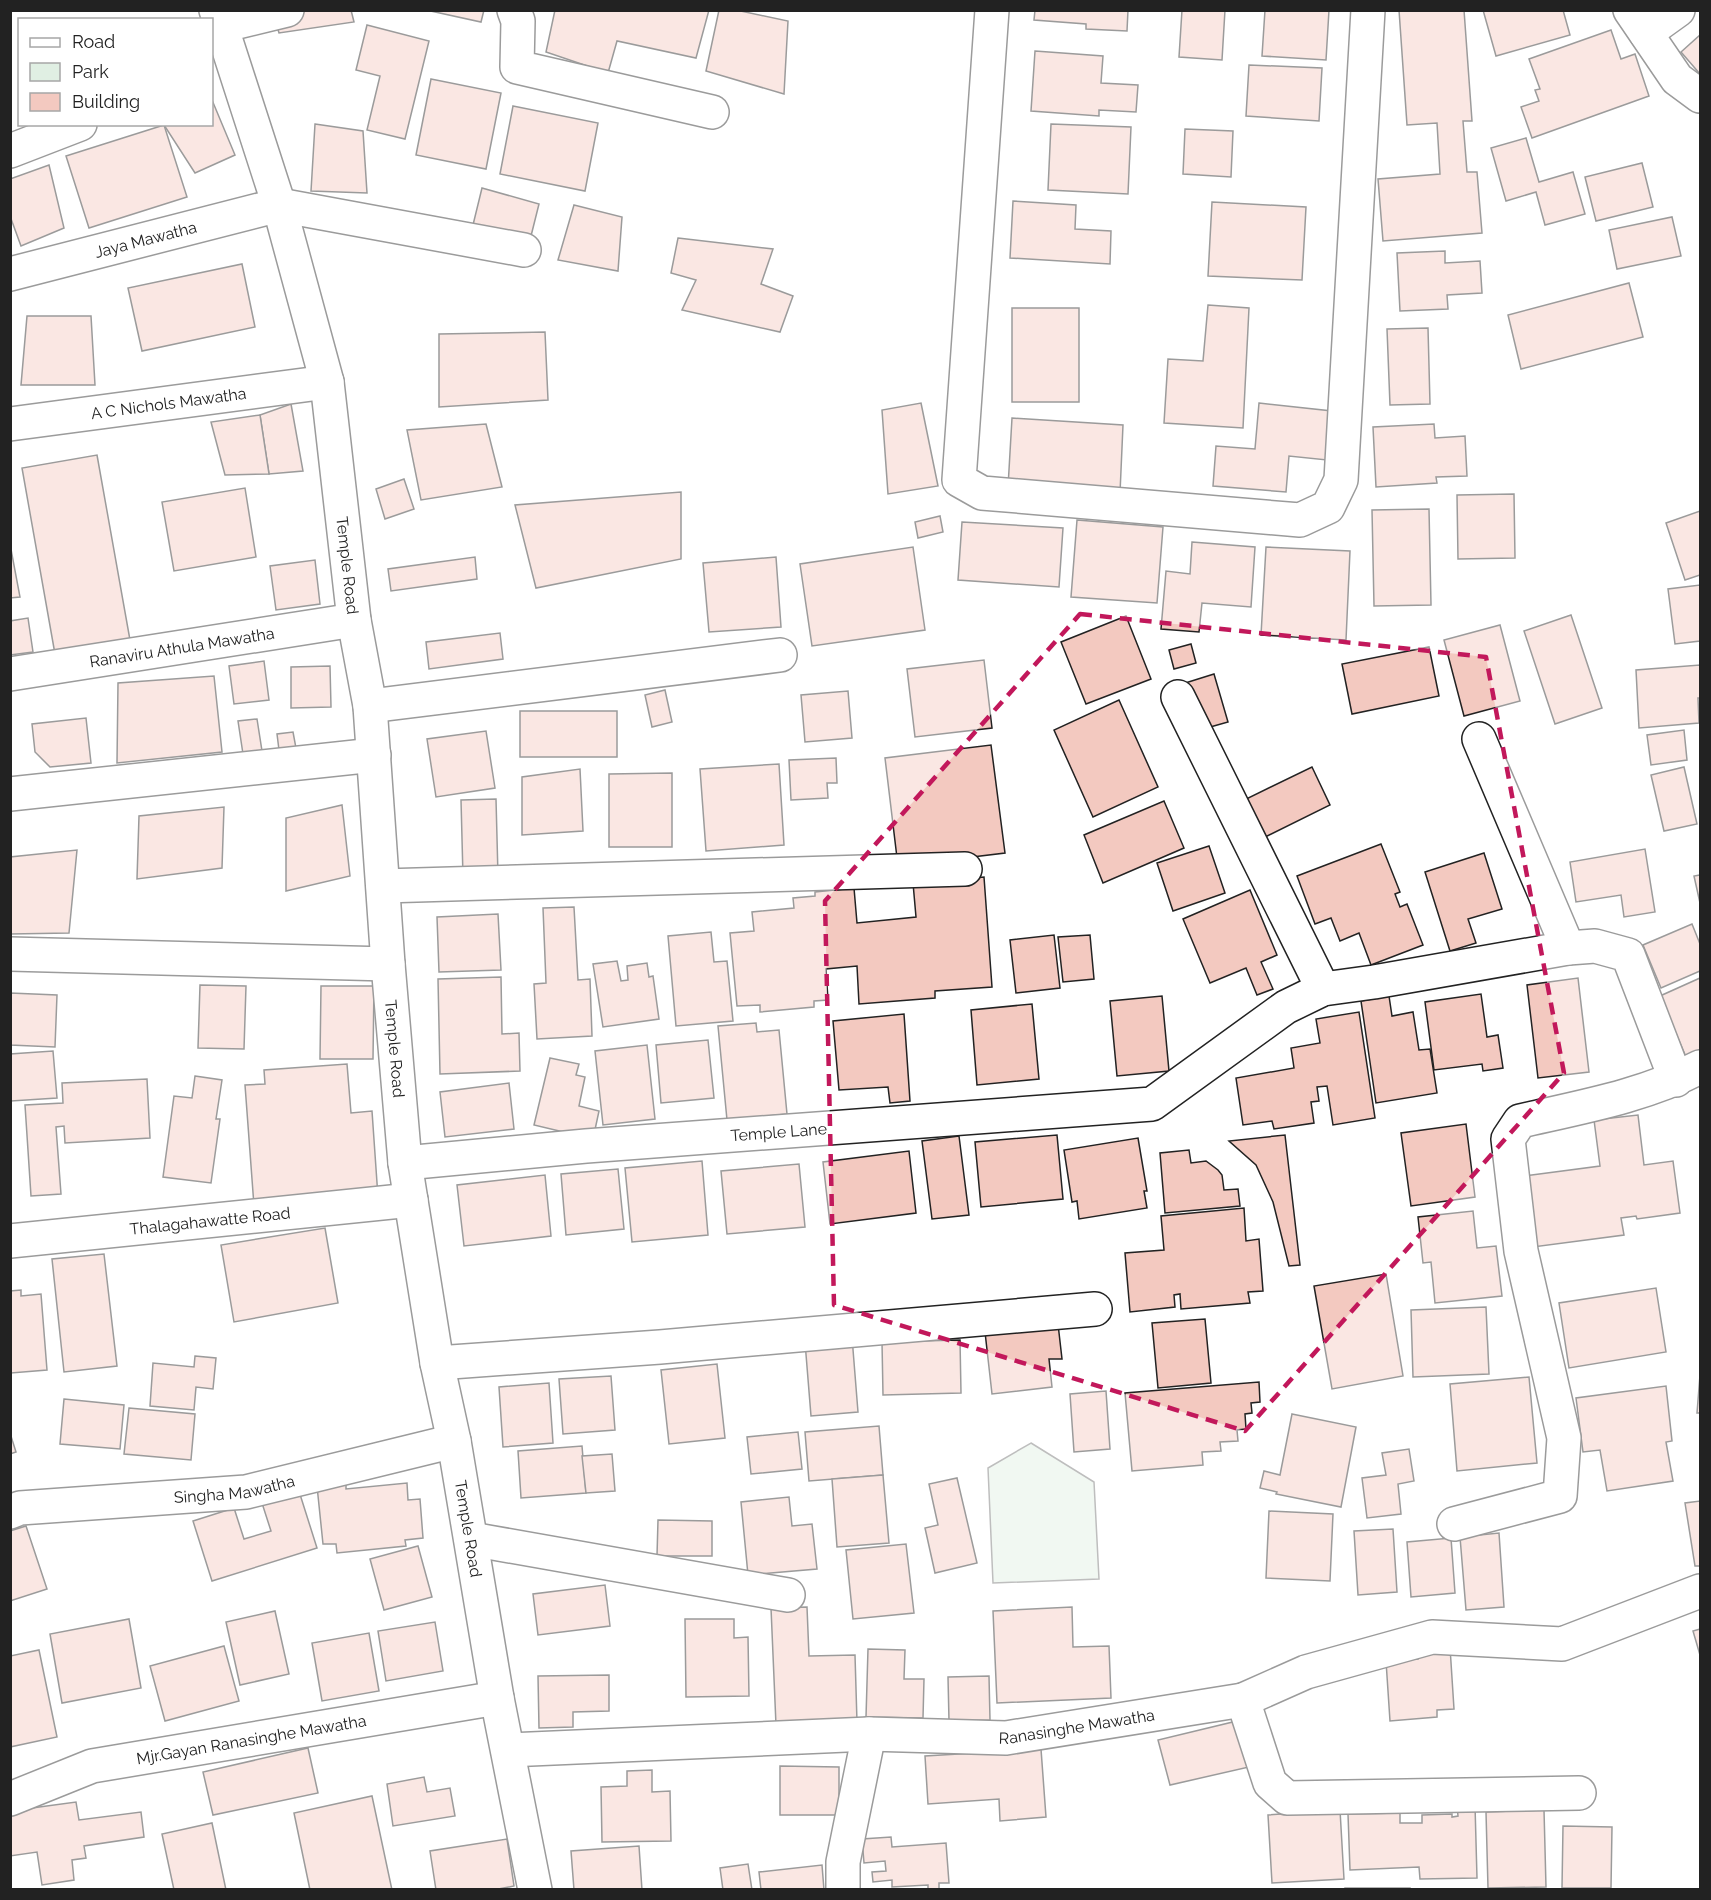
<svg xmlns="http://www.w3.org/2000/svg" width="1711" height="1900" font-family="Raleway,sans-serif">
  <rect width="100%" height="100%" fill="#fff"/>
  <!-- green -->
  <path fill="#e0efe3" stroke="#6f6f6f" stroke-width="1.5" d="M1031,1443L1094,1482L1099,1579L993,1583L988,1468Z"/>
  <!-- building -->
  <g fill="#f3c9c0" stroke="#222" stroke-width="1.5">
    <path d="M272,10H351L354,22L279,33Z"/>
    <path d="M426,10H484L481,22Z"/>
    <path d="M555,10H709L696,58L617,41L608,73L546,52Z"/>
    <path d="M719,10H736L788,21L784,94L706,71Z"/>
    <path d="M1035,10H1128L1127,31L1086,29V24L1034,20Z"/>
    <path d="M1182,10H1225L1222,60L1179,57Z"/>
    <path d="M1265,10H1329L1326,60L1262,56Z"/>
    <path d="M1399,10H1464L1472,121H1463L1467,172H1477L1482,233L1383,241L1378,179L1440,174L1437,123L1407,125Z"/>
    <path d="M1483,10H1563L1570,35L1496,56Z"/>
    <path d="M367,25L429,41L405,139L367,130L380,76L356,70Z"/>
    <path d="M1611,30L1621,59L1635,54L1649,96L1532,138L1521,107L1539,101L1535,90L1540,89L1529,59Z"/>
    <path d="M1700,35V74L1681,52Z"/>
    <path d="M1035,51L1103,56L1101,83L1138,85L1136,112L1099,110V116L1031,111Z"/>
    <path d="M1249,65L1322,68L1319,121L1246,116Z"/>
    <path d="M431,79L501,93L486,169L416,155Z"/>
    <path d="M212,100L235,155L195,173L164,125L212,124Z"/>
    <path d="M513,106L598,123L585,191L500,174Z"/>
    <path d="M315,124L363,131L367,193L311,191Z"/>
    <path d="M1051,124L1131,127L1128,194L1048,190Z"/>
    <path d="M164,125L187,197L89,228L66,156Z"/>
    <path d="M1185,129L1233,131L1231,177L1183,174Z"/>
    <path d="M1526,138L1539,182L1573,172L1585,214L1545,225L1536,192L1506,201L1491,148Z"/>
    <path d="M1642,163L1653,207L1596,221L1585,177Z"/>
    <path d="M49,165L64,228L21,246L10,216V179Z"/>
    <path d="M482,188L539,204L529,244L472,229Z"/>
    <path d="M1013,201L1076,205L1075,229L1111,231L1110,264L1010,258Z"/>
    <path d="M1212,202L1306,207L1302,280L1208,276Z"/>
    <path d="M574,205L622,217L618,271L558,260Z"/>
    <path d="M1672,217L1681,256L1617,269L1609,230Z"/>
    <path d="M678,238L773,249L761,284L793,296L780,332L682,310L696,280L671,273Z"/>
    <path d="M1445,251V263L1480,261L1482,293L1447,295L1448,309L1400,311L1397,253Z"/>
    <path d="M242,264L255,327L142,351L128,288Z"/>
    <path d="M1629,283L1643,337L1521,369L1508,315Z"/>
    <path d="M1208,305L1249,308L1243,428L1164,423L1168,359L1203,361Z"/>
    <rect x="1012" y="308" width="67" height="94"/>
    <path d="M27,316H91L95,385H21Z"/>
    <path d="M1428,328L1430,404L1390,405L1387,329Z"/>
    <path d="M545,332L548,400L439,407V334Z"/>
    <path d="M921,403L938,486L888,494L882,410Z"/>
    <path d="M1259,403L1332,411L1327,460L1289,456L1286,492L1213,486L1216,446L1255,449Z"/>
    <path d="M291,404L303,471L269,474L260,415Z"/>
    <path d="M260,415L269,474L225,475L211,422Z"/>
    <path d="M1012,418L1123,425L1120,493L1008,487Z"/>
    <path d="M486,424L502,487L421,500L407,430Z"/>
    <path d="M1434,424L1435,438L1465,436L1467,476L1436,477L1437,483L1376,487L1373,427Z"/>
    <path d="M97,455L130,640L55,654L22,468Z"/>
    <path d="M404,479L414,509L385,519L376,489Z"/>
    <path d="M245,488L256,557L174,571L162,502Z"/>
    <path d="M681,492V559L536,588L515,505Z"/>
    <path d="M1514,494L1515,558L1458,559L1457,495Z"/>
    <path d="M1429,509L1431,605L1374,606L1372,510Z"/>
    <path d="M1700,511V575L1685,580L1666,523Z"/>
    <path d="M940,516L943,532L918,538L915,522Z"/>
    <path d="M1077,520L1163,527L1157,603L1071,597Z"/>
    <path d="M962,522L1063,528L1059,587L958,580Z"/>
    <path d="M1192,542L1255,547L1251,607L1202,603L1199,632L1161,629L1166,571L1190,574Z"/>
    <path d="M10,544L20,597L10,598Z"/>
    <path d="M913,547L925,630L812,646L800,564Z"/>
    <path d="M1266,547L1350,551L1346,640L1261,635Z"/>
    <path d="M475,557L477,579L391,591L388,569Z"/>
    <path d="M776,557L781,627L709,632L703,563Z"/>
    <path d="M315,560L320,604L276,610L270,566Z"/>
    <path d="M1700,585V641L1675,644L1668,589Z"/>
    <path d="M1571,615L1602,708L1555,724L1524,631Z"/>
    <path d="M1126,616L1151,679L1086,704L1061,642Z"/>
    <path d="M28,618L33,652L10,655V621Z"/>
    <path d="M1500,625L1520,701L1464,716L1444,640Z"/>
    <path d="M500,633L503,659L429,669L426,642Z"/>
    <path d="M1191,644L1196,663L1174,669L1169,650Z"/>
    <path d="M1429,647L1439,696L1352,714L1342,664Z"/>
    <path d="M984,660L992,728L915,737L907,669Z"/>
    <path d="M264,661L269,700L234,704L229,666Z"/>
    <path d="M1700,665V698H1698L1699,723L1639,728L1636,670Z"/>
    <path d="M330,666L331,707L291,708V667Z"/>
    <path d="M1214,674L1228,722L1196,731L1182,684Z"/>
    <path d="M214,676L222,752L117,763L118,683Z"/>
    <path d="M665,690L672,722L652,727L645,695Z"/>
    <path d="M848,691L852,738L805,742L801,695Z"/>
    <path d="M1119,700L1158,787L1093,817L1054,730Z"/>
    <rect x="520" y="711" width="97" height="46"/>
    <path d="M86,718L91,763L50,767L35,752L32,724Z"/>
    <path d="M257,719L262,751L243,754L238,721Z"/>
    <path d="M1684,730L1687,760L1651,765L1647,735Z"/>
    <path d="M486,731L495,788L436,797L427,739Z"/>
    <path d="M293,732L296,748L279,750L277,734Z"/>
    <path d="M991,745L1005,853L898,866L885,758Z"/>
    <path d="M836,758L837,783H827L828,798L791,800L789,760Z"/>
    <path d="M779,764L784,845L706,851L700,769Z"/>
    <path d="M1312,767L1330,805L1259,840L1240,802Z"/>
    <path d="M1684,767L1697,824L1664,831L1651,775Z"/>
    <path d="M580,769L583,831L522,835V777Z"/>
    <path d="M672,773V847H609V774Z"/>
    <path d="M496,799L498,876L463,877L461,800Z"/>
    <path d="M1164,801L1184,848L1103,883L1084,835Z"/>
    <path d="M342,805L350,876L286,891V818Z"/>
    <path d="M224,807L222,868L137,879L139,816Z"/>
    <path d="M1381,844L1400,892L1395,894L1400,907L1407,904L1423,945L1371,965L1359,933L1340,941L1331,918L1315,924L1297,876Z"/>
    <path d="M1209,846L1225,893L1173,911L1157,863Z"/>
    <path d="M1645,849L1655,912L1624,917L1621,895L1576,902L1570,862Z"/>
    <path d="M77,850L69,933L10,934V857Z"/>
    <path d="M1484,853L1502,909L1468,919L1476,943L1450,951L1425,872Z"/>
    <path d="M1700,875V903L1694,876Z"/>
    <path d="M984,877L992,987L935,991V998L859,1004L857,966L826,969L828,1000L814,1001V1007L760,1012V1005L737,1006L730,933L754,931L752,912L794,908L793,898L815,896V892L854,888L857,923L916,917L913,883Z"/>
    <path d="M1250,890L1277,955L1261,962L1273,989L1257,995L1246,968L1210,983L1183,919Z"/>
    <path d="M574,907L578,980L590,979L592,1036L537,1039L534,984L546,983L543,908Z"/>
    <path d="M498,914L501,970L439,972L437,917Z"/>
    <path d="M1692,924L1700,944V971L1661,988L1643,945Z"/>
    <path d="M711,932L714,962L727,961L733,1021L676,1026L668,936Z"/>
    <path d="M1054,935L1060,988L1016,993L1010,940Z"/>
    <path d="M1090,935L1094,979L1063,982L1058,937Z"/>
    <path d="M617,961L621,981L628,980L627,966L647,963L649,977L653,976L659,1019L603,1027L593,964Z"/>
    <path d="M501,977L502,1034L519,1033L520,1071L440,1074L438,979Z"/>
    <path d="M1578,978L1589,1072L1538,1078L1527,985Z"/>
    <path d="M1700,978V1051L1686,1057L1660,996Z"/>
    <path d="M200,985L246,986L244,1049L198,1048Z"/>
    <path d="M321,986H374L373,1059H320Z"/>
    <path d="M10,993L57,995L55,1047L10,1045Z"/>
    <path d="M1481,994L1487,1037L1498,1035L1503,1068L1483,1071L1482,1064L1434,1070L1425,1002Z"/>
    <path d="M1162,996L1169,1071L1117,1076L1110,1001Z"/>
    <path d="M1389,996L1392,1016L1413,1012L1419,1050L1430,1049L1437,1093L1376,1103L1361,1001Z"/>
    <path d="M1032,1004L1039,1079L977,1085L971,1010Z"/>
    <path d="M1359,1012L1375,1118L1333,1125L1327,1086L1317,1087L1319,1101L1311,1102L1314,1123L1274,1129L1272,1121L1243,1125L1236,1078L1294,1068L1291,1048L1320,1043L1316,1019Z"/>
    <path d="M904,1014L910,1101L890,1103L888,1087L839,1090L833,1021Z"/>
    <path d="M756,1023L757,1032L779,1030L787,1114L727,1120L718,1026Z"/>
    <path d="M708,1040L714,1098L661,1103L656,1045Z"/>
    <path d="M647,1045L655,1119L603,1125L595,1051Z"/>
    <path d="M53,1051L57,1098L11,1101L10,1054Z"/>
    <path d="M550,1058L579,1064L576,1075L585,1077L579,1106L599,1111L593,1139L534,1125Z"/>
    <path d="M347,1064L351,1113L372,1111L378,1197L254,1206L245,1085L265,1084L264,1070Z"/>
    <path d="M195,1076L222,1080L216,1119H220L211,1183L163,1177L174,1096L192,1098Z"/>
    <path d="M147,1079L150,1138L65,1143L64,1126L56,1127L61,1194L31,1196L25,1105L63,1103L62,1083Z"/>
    <path d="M509,1083L514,1129L445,1137L440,1092Z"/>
    <path d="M1638,1115L1644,1165L1673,1161L1680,1213L1637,1219L1636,1216L1621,1218L1624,1235L1533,1247L1524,1176L1600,1166L1594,1120Z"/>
    <path d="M1466,1124L1475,1197L1411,1206L1401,1133Z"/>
    <path d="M1057,1135L1063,1199L981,1207L975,1142Z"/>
    <path d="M1285,1135L1300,1265L1289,1266L1273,1202L1256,1165L1229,1141Z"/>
    <path d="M959,1136L969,1215L932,1219L922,1141Z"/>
    <path d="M1138,1138L1147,1191H1144L1147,1208L1079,1219L1077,1201L1072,1202L1064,1150Z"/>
    <path d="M1189,1150L1191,1163L1206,1161L1218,1170L1222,1175L1224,1190L1238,1189L1240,1206L1165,1213L1160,1153Z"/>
    <path d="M909,1151L916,1213L830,1224L823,1162Z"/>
    <path d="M702,1161L708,1235L632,1242L625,1168Z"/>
    <path d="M799,1164L805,1227L727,1234L721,1171Z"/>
    <path d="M618,1169L624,1229L566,1235L561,1174Z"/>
    <path d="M545,1175L551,1236L464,1246L457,1185Z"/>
    <path d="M1244,1208L1246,1241L1259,1239L1263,1291L1248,1292L1250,1303L1181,1309L1180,1294L1174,1295L1175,1307L1130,1312L1125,1253L1164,1250L1161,1216Z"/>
    <path d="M1473,1211L1477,1248L1496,1246L1502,1296L1435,1303L1431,1262L1423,1263L1418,1217Z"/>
    <path d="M325,1228L338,1303L234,1322L221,1245Z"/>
    <path d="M104,1254L117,1366L64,1372L52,1259Z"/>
    <path d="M1386,1274L1403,1376L1332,1389L1314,1286Z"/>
    <path d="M1656,1288L1666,1352L1569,1368L1559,1303Z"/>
    <path d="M21,1290V1296L41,1294L47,1370L11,1373L10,1291Z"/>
    <path d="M1486,1307L1489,1374L1413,1377L1411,1310Z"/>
    <path d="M1205,1319L1211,1383L1158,1388L1152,1323Z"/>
    <path d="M1058,1324L1062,1359H1049L1052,1387L992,1394L985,1332Z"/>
    <path d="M852,1337L858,1412L811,1416L805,1342Z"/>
    <path d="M960,1340L961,1393L883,1395L882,1342Z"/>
    <path d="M195,1356L216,1358L213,1389L196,1387L194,1410L150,1406L153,1363L194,1367Z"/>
    <path d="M717,1364L725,1438L669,1444L661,1370Z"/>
    <path d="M1700,1375V1413H1697Z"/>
    <path d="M611,1376L615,1430L563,1434L559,1379Z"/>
    <path d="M1529,1377L1537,1463L1457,1471L1450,1384Z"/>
    <path d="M1259,1382L1260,1402L1251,1403L1252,1413L1245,1414L1246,1429L1237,1430L1238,1441L1220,1442L1221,1451L1202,1452L1203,1465L1132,1471L1125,1393Z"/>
    <path d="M549,1383L553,1443L503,1447L499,1387Z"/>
    <path d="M1666,1386L1672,1441L1666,1442L1673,1481L1607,1491L1600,1450L1583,1452L1576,1398Z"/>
    <path d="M1106,1391L1110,1449L1074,1452L1070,1394Z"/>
    <path d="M64,1399L124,1405L120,1449L60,1444Z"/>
    <path d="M129,1408L195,1414L191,1460L124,1454Z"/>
    <path d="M1292,1414L1356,1427L1341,1507L1276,1494L1277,1492L1260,1488L1264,1471L1280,1475Z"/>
    <path d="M879,1426L883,1475L809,1481L805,1432Z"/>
    <path d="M798,1432L802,1469L751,1474L747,1437Z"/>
    <path d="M10,1433L16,1452L10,1454Z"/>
    <path d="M582,1446L586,1493L521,1498L518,1451Z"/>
    <path d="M1409,1449L1414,1481L1398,1484L1401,1514L1367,1518L1362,1478L1386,1475L1382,1453Z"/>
    <path d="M612,1454L615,1491L586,1493L582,1456Z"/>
    <path d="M883,1475L889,1543L837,1547L832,1479Z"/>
    <path d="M957,1478L977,1563L935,1573L925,1528L938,1525L929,1484Z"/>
    <path d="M407,1483L408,1500L420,1499L423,1538L405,1540L406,1546L337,1553L336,1544H323L317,1486L346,1484V1489Z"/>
    <path d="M298,1488L317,1548L212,1581L193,1521L234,1508L244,1539L271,1531L261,1500Z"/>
    <path d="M789,1497L792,1526L812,1524L817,1569L748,1575L741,1502Z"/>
    <path d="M1700,1501V1566H1695L1685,1503Z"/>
    <path d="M1269,1511L1333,1514L1330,1581L1266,1578Z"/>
    <path d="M658,1520L712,1521V1556H657Z"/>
    <path d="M26,1526L47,1589L10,1601V1531Z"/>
    <path d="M1393,1529L1397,1592L1358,1595L1354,1531Z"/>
    <path d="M1499,1533L1504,1607L1466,1610L1460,1537Z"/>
    <path d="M1451,1538L1455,1593L1411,1597L1407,1542Z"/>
    <path d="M906,1544L914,1613L853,1619L846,1550Z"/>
    <path d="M418,1546L432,1597L384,1610L370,1559Z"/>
    <path d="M605,1585L610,1626L538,1635L533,1594Z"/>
    <path d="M807,1607L809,1656L855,1655L857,1722L776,1725L771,1608Z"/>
    <path d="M1072,1607L1073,1647L1109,1646L1111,1698L997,1703L993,1611Z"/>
    <path d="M275,1611L289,1674L240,1685L226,1622Z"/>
    <path d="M129,1619L141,1688L62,1703L50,1634Z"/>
    <path d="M685,1619H734V1638L748,1637L749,1696L686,1697Z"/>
    <path d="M435,1622L443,1671L386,1681L378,1631Z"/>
    <path d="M1700,1629V1655L1693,1631Z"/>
    <path d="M369,1633L379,1691L322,1701L312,1643Z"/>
    <path d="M224,1646L239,1701L165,1721L150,1666Z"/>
    <path d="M1450,1647L1454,1709L1437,1710V1717L1390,1721L1386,1661L1418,1659V1649Z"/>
    <path d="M868,1649L905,1650L904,1679H924L923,1718L866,1717Z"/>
    <path d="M39,1650L57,1737L10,1747V1656Z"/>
    <path d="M609,1675V1711L573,1712V1727L539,1728L538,1676Z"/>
    <path d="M989,1676L990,1720L949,1721L948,1677Z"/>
    <path d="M1237,1721L1249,1767L1170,1785L1158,1740Z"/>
    <path d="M308,1748L318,1793L213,1815L203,1772Z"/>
    <path d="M1041,1749L1046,1817L1000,1821L999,1799L928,1804L925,1756Z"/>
    <path d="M780,1766L839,1767V1815H780Z"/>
    <path d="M652,1770V1792L670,1791L671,1841L602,1842L601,1787L627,1786V1771Z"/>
    <path d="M424,1777L427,1792L450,1788L455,1816L393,1826L387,1784Z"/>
    <path d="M372,1796L392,1890H310L294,1813Z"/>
    <path d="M76,1802L79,1820L141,1812L144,1837L84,1846L86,1858L72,1860L74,1880L42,1885L37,1852L10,1856V1811Z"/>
    <path d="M1457,1805H1475L1477,1878L1420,1879L1419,1867L1350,1870L1348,1814L1400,1813V1823H1422V1815L1452,1814V1817L1458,1816Z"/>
    <path d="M1340,1810L1344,1879L1272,1883L1268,1815Z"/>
    <path d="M1544,1810L1546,1887L1488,1888L1486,1812Z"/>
    <path d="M212,1823L226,1890H174L162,1834Z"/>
    <path d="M1563,1826L1612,1827L1611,1888H1562Z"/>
    <path d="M891,1837L892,1847L946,1843L949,1883H939V1890H928V1885L892,1887V1880L873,1882L872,1872L886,1871L885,1861L864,1863L862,1839Z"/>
    <path d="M507,1839L514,1886L493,1890H436L430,1851Z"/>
    <path d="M639,1846L642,1890H574L571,1851Z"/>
    <path d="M748,1864L752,1890H723L720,1868Z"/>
    <path d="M822,1865L824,1890H761L759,1872Z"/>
    <rect x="1345" y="1888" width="65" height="2"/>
  </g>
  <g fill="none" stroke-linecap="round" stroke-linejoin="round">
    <defs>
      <g id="minor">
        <path id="s1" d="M216,10L279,205L327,382L354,620L370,706L388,964L405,1163L437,1363L454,1441L497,1698L535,1890"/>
        <path d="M514,10L518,21L517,67L712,112"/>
        <path d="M992,10L959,480L982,493L1300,520L1328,507L1341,480L1368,10"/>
        <path d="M1630,10L1677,79L1700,96"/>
        <path d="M221,26L287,10"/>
        <path d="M1646,33L1678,10"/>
        <path d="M10,151L80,124"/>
        <path id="s2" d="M10,274L279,205L524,250"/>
        <path id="s3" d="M10,424L327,382"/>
        <path id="s4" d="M10,674L354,620"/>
        <path d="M1178,697L1323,989"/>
        <path d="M370,706L780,655"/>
        <path d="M1479,739L1568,948"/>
        <path d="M10,794L374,755"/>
        <path d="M383,886L965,869"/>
        <path d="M10,954L388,964"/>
        <path id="s5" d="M405,1163L586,1146L1152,1104L1286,1007L1323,989L1374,982L1568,948L1595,946L1628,955L1676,1080"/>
        <path id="s6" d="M10,1241L411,1200"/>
        <path d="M437,1363L660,1347L1095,1309"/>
        <path id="s7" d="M10,1512L20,1508L246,1492L454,1441"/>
        <path d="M1454,1524L1560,1496L1564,1438L1521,1251L1508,1139L1520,1121C1581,1107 1644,1096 1700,1067"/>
        <path d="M471,1539L788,1595"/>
        <path d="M1243,1700L1306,1672L1432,1637L1562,1644L1700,1591"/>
        <path id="s8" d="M508,1750L869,1734L1006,1738L1243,1700L1270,1783L1287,1798L1579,1793"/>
        <path id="s9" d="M10,1799L92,1766L497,1698"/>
        <path d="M843,1890V1862L869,1734"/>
      </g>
    </defs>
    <!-- minor casing -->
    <use href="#minor" stroke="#222" stroke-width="36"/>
    <!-- minor -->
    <use href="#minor" stroke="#fff" stroke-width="33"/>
  </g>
  <!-- marked area -->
  <path d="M0 0H1711V1900H0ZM1080,614L1486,657L1564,1073L1245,1431L834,1305L825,901Z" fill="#fff" fill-opacity=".55" fill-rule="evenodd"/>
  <path fill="none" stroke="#c2185b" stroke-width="4.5" stroke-dasharray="12 8" stroke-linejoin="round" d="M1080,614L1486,657L1564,1073L1245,1431L834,1305L825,901Z"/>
  <g text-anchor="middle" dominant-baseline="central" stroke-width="4.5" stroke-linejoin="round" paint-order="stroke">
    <!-- street labels -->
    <g font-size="16" fill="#222" stroke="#fff">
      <text stroke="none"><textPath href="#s2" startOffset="140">Jaya Mawatha</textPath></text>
      <text stroke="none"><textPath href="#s3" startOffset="160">A C Nichols Mawatha</textPath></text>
      <text stroke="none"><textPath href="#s1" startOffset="573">Temple Road</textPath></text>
      <text stroke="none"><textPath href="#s4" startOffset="174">Ranaviru Athula Mawatha</textPath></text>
      <text stroke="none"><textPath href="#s1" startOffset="1059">Temple Road</textPath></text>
      <text stroke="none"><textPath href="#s5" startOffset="375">Temple Lane</textPath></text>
      <text stroke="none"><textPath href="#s6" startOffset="201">Thalagahawatte Road</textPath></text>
      <text stroke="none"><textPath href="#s7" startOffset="226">Singha Mawatha</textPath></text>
      <text stroke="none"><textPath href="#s1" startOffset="1545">Temple Road</textPath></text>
      <text stroke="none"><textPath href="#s8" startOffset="570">Ranasinghe Mawatha</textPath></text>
      <text stroke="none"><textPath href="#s9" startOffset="250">Mjr.Gayan Ranasinghe Mawatha</textPath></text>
    </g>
  </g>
  <!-- border -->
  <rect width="1711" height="1900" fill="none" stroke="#222222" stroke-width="24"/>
  <!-- legend -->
  <rect x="18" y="18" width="195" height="108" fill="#ffffff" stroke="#a7a7a7" stroke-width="1.5"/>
  <rect x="30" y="38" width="30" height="9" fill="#ffffff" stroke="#a7a7a7" stroke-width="1.5"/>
  <text x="72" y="48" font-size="18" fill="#222222">Road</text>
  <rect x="30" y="63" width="30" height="18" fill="#e0efe3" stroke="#a7a7a7" stroke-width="1.5"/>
  <text x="72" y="78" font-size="18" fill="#222222">Park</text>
  <rect x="30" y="93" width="30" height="18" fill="#f3c9c0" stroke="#a7a7a7" stroke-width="1.5"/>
  <text x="72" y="108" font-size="18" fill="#222222">Building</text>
</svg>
